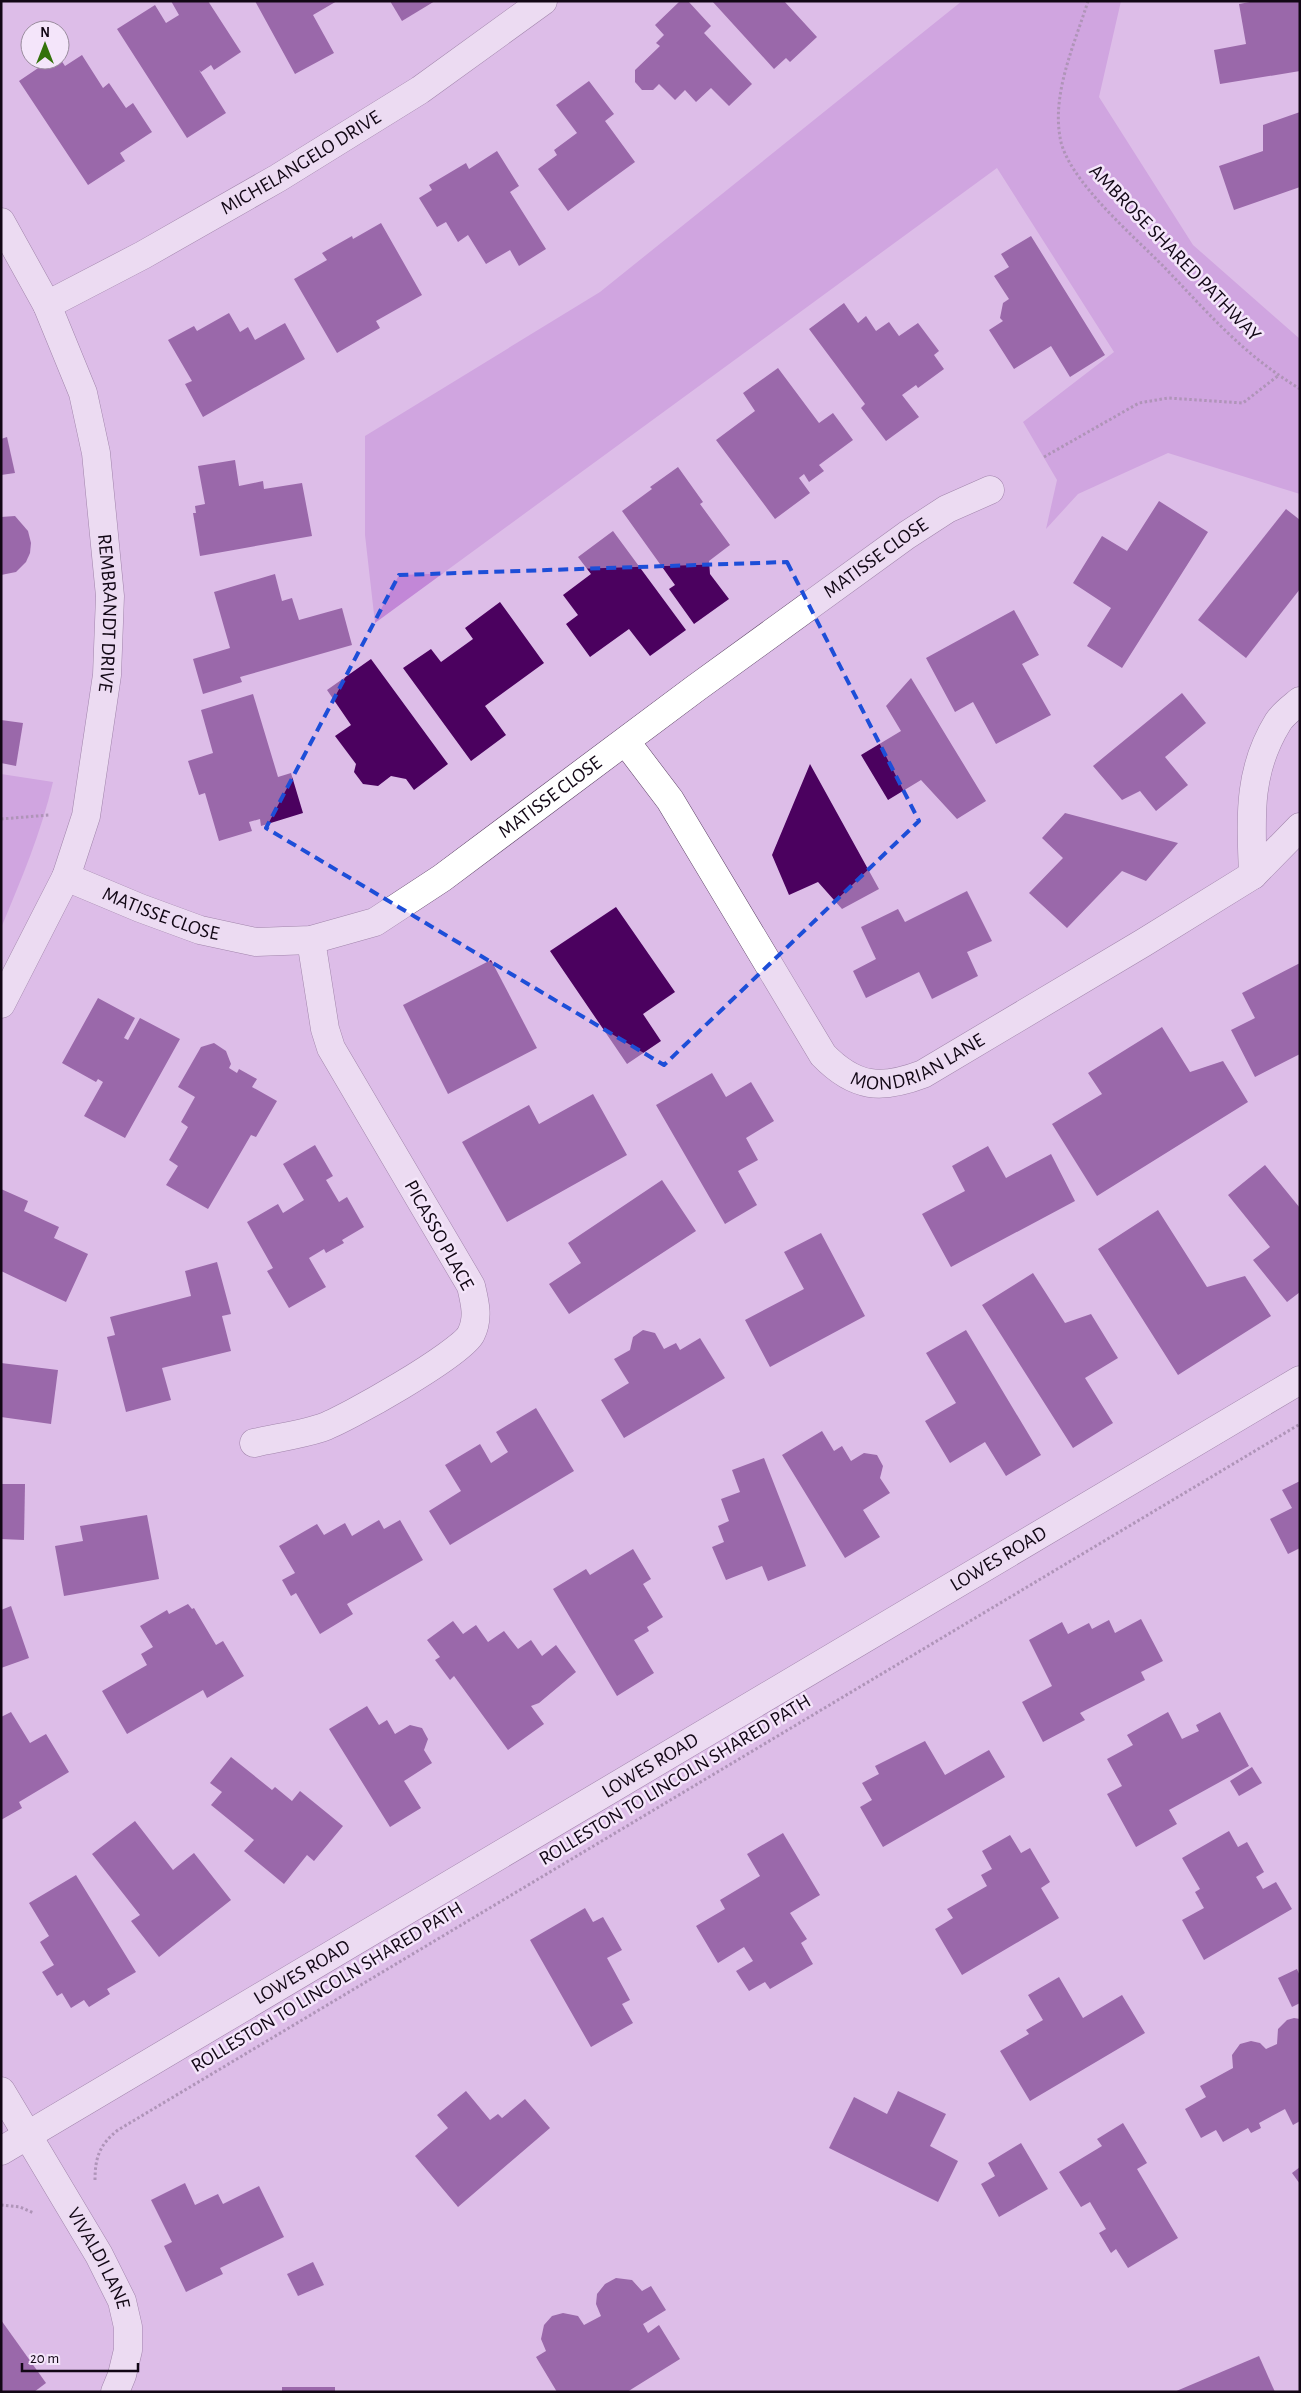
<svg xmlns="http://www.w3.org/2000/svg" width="1301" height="2393" font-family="'Alegreya Sans',sans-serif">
  <rect width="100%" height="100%" fill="#ddbde8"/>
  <!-- green -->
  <g fill="#c287d7">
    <path d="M962,1H1121L1099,97L1193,245L1300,339V494L1168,453L1078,494L1046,529L1057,480L1023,422L1114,352L997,168L375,623L365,535V436L600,292Z"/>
    <path d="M1,774L53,782C41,833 21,880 1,928Z"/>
  </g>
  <!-- building -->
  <g fill="#4b015f">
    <path d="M171,1H208L241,52L214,70L211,65L201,72L199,70L226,113L187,138L117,29L155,5L166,23L179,15Z"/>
    <path d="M255,1H337L313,15L334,53L295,74Z"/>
    <path d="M390,1H435L402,21Z"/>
    <path d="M680,1H688L711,26L704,33L752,84L729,106L711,88L696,102L685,90L675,100L659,84L653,90H642L635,82V70L660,46L656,43L664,35L655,25Z"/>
    <path d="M712,1H784L817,37L790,62L786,58L774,69Z"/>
    <path d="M1255,1H1299L1300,71L1220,84L1214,50L1246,44L1239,4Z"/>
    <path d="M82,55L103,88L109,83L126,108L133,103L152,132L120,153L125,161L88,185L19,81L50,60H61L65,66Z"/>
    <path d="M589,81L614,114L605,121L635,162L568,211L538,169L557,155L554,150L577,133L556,105Z"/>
    <path d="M1300,112V187L1234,210L1219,166L1263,151V125Z"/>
    <path d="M497,151L519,186L510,192L546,249L519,266L510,250L486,264L468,235L458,242L446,222L437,227L419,198L432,190L429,185L466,163L469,169Z"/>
    <path d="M381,223L422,295L376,321L380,328L337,353L294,279L327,260L322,253L352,236L353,239Z"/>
    <path d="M1031,236L1105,355L1070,377L1051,346L1014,369L989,330L1003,321L1000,318L1003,303L1009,299L994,276L1009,267L1001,254Z"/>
    <path d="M844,303L858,323L866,316L876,331L889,322L899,336L918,323L939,351L934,355L944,369L918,388L916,385L902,395L919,417L886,441L861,408L865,404L809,329Z"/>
    <path d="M229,313L240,332L248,327L255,340L285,323L305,359L203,417L185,384L192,381L168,340L194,326L197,331Z"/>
    <path d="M778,368L819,423L833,413L853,440L819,465L824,471L809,482L804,474L799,478L810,493L775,519L716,440L755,411L743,393Z"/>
    <path d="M7,437L15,473L1,475V439Z"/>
    <path d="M235,460L239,486L263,481L264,489L302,483L312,536L200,556L193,513H196L195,506L205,504L198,466Z"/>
    <path d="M678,467L703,502L700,504L730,545L709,561L710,574L729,599L694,624L669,589L675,585L622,511L652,489L650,487Z"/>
    <path d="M1159,501L1208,532L1122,668L1087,646L1111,608L1073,583L1102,536L1127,551Z"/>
    <path d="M1286,509L1300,520V589L1246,658L1198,620Z"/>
    <path d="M15,516L28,531L31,543L30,553L26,562L16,572L1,575V517Z"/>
    <path d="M613,531L686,630L650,656L629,629L590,657L566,624L578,615L563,595L591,574L578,557Z"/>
    <path d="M275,574L282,601L292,598L299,620L342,608L352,645L240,677L242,682L203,694L193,659L230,648L214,592Z"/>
    <path d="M500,602L544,663L485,706L506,735L471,761L403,668L431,649L441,662L473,639L465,628Z"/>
    <path d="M1014,610L1039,655L1022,664L1051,715L996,744L973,702L955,712L926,658Z"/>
    <path d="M371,659L448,764L414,790L406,779L391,776L378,786L363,784L354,772L356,764L335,736L351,725L327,690Z"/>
    <path d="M911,678L986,801L957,819L921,780L888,800L861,755L901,731L886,706Z"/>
    <path d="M1182,693L1206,723L1165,757L1188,785L1156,811L1140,791L1122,800L1093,766Z"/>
    <path d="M253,694L278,777L291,773L303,813L261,826L260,819L249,822L252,831L219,841L205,793L199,795L188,761L213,753L201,710Z"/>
    <path d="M1,720L23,723L16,766L1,763Z"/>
    <path d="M810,764L879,889L842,909L818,882L789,895L772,855Z"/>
    <path d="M1065,813L1178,843L1146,881L1122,871L1067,928L1029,893L1063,858L1042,838Z"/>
    <path d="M967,891L992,941L967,952L978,976L932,999L919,972L866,998L853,971L876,959L861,927L898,909L905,922Z"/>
    <path d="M616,907L675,992L643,1014L661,1041L627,1064L550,951Z"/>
    <path d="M491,960L537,1048L448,1094L403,1005Z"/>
    <path d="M1300,963V1054L1255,1077L1231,1030L1255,1018L1242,993Z"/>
    <path d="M98,998L135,1018L124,1038L128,1040L140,1018L180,1039L125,1138L84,1116L103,1082L98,1079L96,1082L62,1063Z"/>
    <path d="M1162,1027L1190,1072L1223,1061L1248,1102L1097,1196L1052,1124L1102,1094L1088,1073Z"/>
    <path d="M214,1043L226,1051L231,1064L229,1068L237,1073L239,1069L257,1079L252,1087L277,1101L256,1137L251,1135L208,1209L166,1185L178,1166L169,1160L188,1127L181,1122L195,1097L178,1087L201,1047Z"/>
    <path d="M712,1073L726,1097L751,1082L774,1121L746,1138L758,1160L738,1171L757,1205L725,1224L656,1105Z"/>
    <path d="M593,1094L627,1155L507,1222L462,1142L529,1105L539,1124Z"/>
    <path d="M315,1145L333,1176L326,1180L339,1202L347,1197L364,1227L342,1240L344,1243L326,1253L324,1249L309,1258L326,1287L289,1308L267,1271L273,1268L247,1222L278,1204L283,1213L304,1200L283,1164Z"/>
    <path d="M988,1146L1006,1178L1051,1154L1075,1201L951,1267L922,1214L965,1191L952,1166Z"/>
    <path d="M1265,1165L1300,1208V1292L1287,1302L1253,1260L1270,1247L1228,1195Z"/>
    <path d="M662,1180L696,1231L569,1314L549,1284L581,1263L568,1243Z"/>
    <path d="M1,1189L28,1201L24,1211L59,1227L54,1238L88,1254L66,1302L1,1271Z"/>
    <path d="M1158,1210L1207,1287L1245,1276L1271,1316L1178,1375L1098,1249Z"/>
    <path d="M821,1233L865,1316L770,1367L745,1320L804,1289L784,1252Z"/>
    <path d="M217,1262L231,1314L222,1316L231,1351L162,1368L171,1400L126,1412L107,1337L115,1335L110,1317L191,1296L185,1271Z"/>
    <path d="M1033,1273L1065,1323L1091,1314L1118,1358L1085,1378L1113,1423L1073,1448L982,1305Z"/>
    <path d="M643,1330L655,1333L664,1349L676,1343L680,1350L700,1338L725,1378L624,1438L601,1400L629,1383L614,1359L630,1350L633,1337Z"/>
    <path d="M966,1330L1041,1455L1006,1476L985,1442L950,1463L925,1421L956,1403L926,1353Z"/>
    <path d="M1,1363L58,1370L51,1424L1,1417Z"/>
    <path d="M536,1408L574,1471L450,1545L429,1511L461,1491L445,1465L480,1444L491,1463L508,1452L496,1432Z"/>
    <path d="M822,1431L834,1451L842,1446L851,1461L864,1453L877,1455L883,1466L880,1478L890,1493L863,1510L880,1537L845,1558L782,1455Z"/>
    <path d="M764,1458L806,1566L768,1581L762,1566L726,1580L712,1547L724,1542L718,1526L729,1521L721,1499L740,1492L732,1470Z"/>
    <path d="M1300,1481V1548L1288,1554L1270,1519L1292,1508L1282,1490Z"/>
    <path d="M1,1484H25L24,1540L1,1539Z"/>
    <path d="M147,1515L159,1579L64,1596L55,1546L83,1541L80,1526Z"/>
    <path d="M379,1520L384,1529L400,1520L423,1560L347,1604L353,1614L320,1634L296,1593L291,1596L282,1580L295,1573L279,1546L317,1524L324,1535L345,1523L352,1536Z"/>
    <path d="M633,1549L651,1579L643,1584L663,1617L647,1627L649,1631L634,1640L654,1673L617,1696L553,1589L586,1569L590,1575Z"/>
    <path d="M188,1604L192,1609L194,1608L216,1645L223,1641L244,1676L207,1698L203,1690L127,1734L102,1691L147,1665L141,1654L153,1647L140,1626L167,1610L169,1614Z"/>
    <path d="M11,1606L29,1658L1,1668V1610Z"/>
    <path d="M1141,1619L1163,1661L1141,1672L1145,1680L1080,1713L1085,1720L1043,1742L1022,1702L1052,1686L1029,1640L1062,1622L1068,1634L1089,1623L1092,1629L1109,1620L1115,1633Z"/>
    <path d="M453,1621L463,1634L476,1625L488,1642L504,1631L518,1649L531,1640L542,1656L556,1645L576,1672L539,1703L531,1706L544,1724L508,1750L454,1676L450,1680L435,1660L440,1657L427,1640Z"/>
    <path d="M367,1706L379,1725L387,1720L395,1734L410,1725L422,1728L428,1739L424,1750L432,1763L404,1781L421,1808L390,1827L329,1729Z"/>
    <path d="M11,1712L30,1743L46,1734L69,1772L19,1802L22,1808L1,1820V1717Z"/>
    <path d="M1168,1712L1182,1739L1199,1731L1196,1725L1220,1712L1249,1766L1169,1810L1177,1824L1136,1847L1107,1794L1122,1786L1107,1759L1133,1745L1127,1735Z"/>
    <path d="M925,1741L945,1775L989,1750L1005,1777L883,1847L860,1807L872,1800L862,1783L879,1774L875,1766Z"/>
    <path d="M231,1757L272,1790L275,1787L292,1801L300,1791L343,1826L314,1861L307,1855L284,1884L244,1851L254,1840L211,1805L222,1792L210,1783Z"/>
    <path d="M1252,1767L1262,1783L1239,1796L1230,1781Z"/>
    <path d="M135,1821L173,1870L194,1853L231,1900L159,1957L131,1921L140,1915L92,1854Z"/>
    <path d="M1229,1831L1238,1847L1247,1842L1264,1872L1256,1877L1263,1889L1276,1882L1292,1909L1204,1960L1182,1920L1204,1908L1195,1892L1200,1889L1182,1858Z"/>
    <path d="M783,1833L820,1895L790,1913L807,1939L801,1943L813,1964L770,1989L765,1982L749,1991L736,1971L753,1961L744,1947L718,1963L696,1926L725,1909L720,1900L760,1876L747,1854Z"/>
    <path d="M1010,1835L1021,1853L1030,1848L1050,1882L1041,1888L1059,1918L962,1975L935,1929L953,1918L947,1909L987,1886L981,1875L992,1869L982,1851Z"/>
    <path d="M76,1875L136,1972L107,1989L110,1994L89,2007L84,2000L71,2008L62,1993L57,1996L42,1972L54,1965L40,1942L49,1936L29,1903Z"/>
    <path d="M585,1908L593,1922L603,1917L622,1950L607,1958L630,2000L622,2004L633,2023L591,2047L530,1940Z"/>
    <path d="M1297,1969L1300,1976V2003L1292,2007L1278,1978Z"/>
    <path d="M1059,1977L1083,2018L1122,1995L1145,2033L1030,2101L1000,2051L1029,2034L1026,2030L1043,2020L1028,1995Z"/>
    <path d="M1294,2018L1300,2019V2121L1293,2125L1285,2109L1259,2123L1261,2128L1251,2133L1248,2128L1223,2142L1216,2130L1201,2138L1185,2109L1206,2097L1200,2086L1233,2068L1232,2055L1240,2044L1251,2041L1260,2043L1266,2049L1277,2044L1278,2029L1287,2020Z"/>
    <path d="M466,2091L490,2120L498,2114L502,2118L525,2099L550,2128L458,2207L415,2156L448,2128L437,2115Z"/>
    <path d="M898,2091L946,2114L930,2146L958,2161L938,2202L829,2148L854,2097L887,2114Z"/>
    <path d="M1123,2123L1147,2163L1137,2169L1178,2238L1128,2268L1116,2249L1111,2253L1099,2233L1106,2229L1090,2202L1081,2207L1059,2172L1102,2146L1097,2139Z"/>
    <path d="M1021,2143L1048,2189L999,2217L981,2184L995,2176L988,2163Z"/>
    <path d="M1300,2167V2184L1292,2173Z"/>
    <path d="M185,2183L195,2205L218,2194L223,2204L259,2186L284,2237L220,2268L223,2274L186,2292L164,2246L172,2242L151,2200Z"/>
    <path d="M313,2262L324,2285L298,2296L287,2274Z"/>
    <path d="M616,2278L632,2280L642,2291L651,2286L666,2310L643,2324L648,2333L659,2325L680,2359L627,2392H557L536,2357L546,2351L541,2339L544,2325L552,2316L563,2313L578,2316L584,2325L601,2316L596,2304L597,2294L605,2284Z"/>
    <path d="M1,2320L46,2383L34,2392H1Z"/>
    <path d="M1259,2356L1275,2392H1174Z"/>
    <rect x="282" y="2387" width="53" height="5"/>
  </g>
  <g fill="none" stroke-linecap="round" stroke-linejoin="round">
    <defs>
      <g id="minor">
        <path id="s1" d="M1,222L47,305L83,393L96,453L110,596L107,675L86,816L66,877L1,1004"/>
        <path id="s2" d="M47,305L143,255L278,178L420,90L543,1"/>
        <path id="s3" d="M626,742L670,800L823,1055C855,1088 881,1090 923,1074L1143,943L1253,875L1300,827"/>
        <path d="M1253,875C1251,819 1247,772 1278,722C1283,714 1293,707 1300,701"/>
        <path id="s4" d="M66,877L140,908L200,930L256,942L311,940L375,922L442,878L696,688L907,535L947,509L990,490"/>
        <path d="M254,1443C276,1438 299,1435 321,1428C345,1420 461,1354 471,1334C479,1318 475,1303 471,1286L331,1048L325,1029L311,940"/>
        <path id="s5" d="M1,2091L99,2255L122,2301L128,2327V2350L122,2375L115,2392"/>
      </g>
      <g id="secondary">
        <path id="s6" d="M1,2151L1300,1380"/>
      </g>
    </defs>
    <!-- minor casing -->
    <use href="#minor" stroke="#5b4064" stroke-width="29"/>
    <!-- secondary casing -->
    <use href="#secondary" stroke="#5b4064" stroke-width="29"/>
    <!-- path -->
    <g stroke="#78627f" stroke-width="3" stroke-dasharray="2.5 2.5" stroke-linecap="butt">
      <path d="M1088,1C1075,43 1052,92 1060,137C1066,179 1135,237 1165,268C1190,294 1215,322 1242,346C1260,362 1279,376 1300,389"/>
      <path d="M1044,457L1139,403L1168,398L1243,403L1279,375"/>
      <path d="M1,819L49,815"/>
      <path d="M95,2180C95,2157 100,2144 118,2130L1300,1424"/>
      <path d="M1,2205L20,2207L34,2213"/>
    </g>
    <!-- minor -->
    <use href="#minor" stroke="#fff" stroke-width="28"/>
    <!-- secondary -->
    <use href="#secondary" stroke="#fff" stroke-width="28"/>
  </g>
  <!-- marked area -->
  <path d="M0 0H1301V2393H0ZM787,562L919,821L664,1065L266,828L399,575Z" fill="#ddbde8" fill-opacity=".55" fill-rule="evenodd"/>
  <path fill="none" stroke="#1d4ed8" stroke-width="4" stroke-dasharray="10 6" stroke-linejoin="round" d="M787,562L919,821L664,1065L266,828L399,575Z"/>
  <g text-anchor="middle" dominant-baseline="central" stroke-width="5" stroke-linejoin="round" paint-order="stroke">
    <!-- street labels -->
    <g font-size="20" fill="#120715" stroke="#f4e5fa">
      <text stroke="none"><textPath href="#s2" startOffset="291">MICHELANGELO DRIVE</textPath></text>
      <text transform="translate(1175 253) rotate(46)">AMBROSE SHARED PATHWAY</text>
      <text stroke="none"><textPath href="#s4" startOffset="942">MATISSE CLOSE</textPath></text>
      <text stroke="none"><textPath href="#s1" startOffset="412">REMBRANDT DRIVE</textPath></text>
      <text stroke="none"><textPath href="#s4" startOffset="538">MATISSE CLOSE</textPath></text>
      <text stroke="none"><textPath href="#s4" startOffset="102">MATISSE CLOSE</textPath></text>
      <text stroke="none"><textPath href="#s3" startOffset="478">MONDRIAN LANE</textPath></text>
      <text transform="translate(439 1235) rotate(61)">PICASSO PLACE</text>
      <text stroke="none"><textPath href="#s6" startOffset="1160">LOWES ROAD</textPath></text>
      <text stroke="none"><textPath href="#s6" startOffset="755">LOWES ROAD</textPath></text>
      <text transform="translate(675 1780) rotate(-31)">ROLLESTON TO LINCOLN SHARED PATH</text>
      <text stroke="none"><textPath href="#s6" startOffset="350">LOWES ROAD</textPath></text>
      <text transform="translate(327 1987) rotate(-31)">ROLLESTON TO LINCOLN SHARED PATH</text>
      <text stroke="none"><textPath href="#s5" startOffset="194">VIVALDI LANE</textPath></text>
    </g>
  </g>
  <!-- border -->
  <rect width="1301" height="2393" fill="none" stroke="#120715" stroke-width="5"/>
  <!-- north arrow -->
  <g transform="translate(45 45)"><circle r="24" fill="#f4e5fa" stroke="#9a8c9e"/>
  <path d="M0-4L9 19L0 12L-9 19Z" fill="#33720a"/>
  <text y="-8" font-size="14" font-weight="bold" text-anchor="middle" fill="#120715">N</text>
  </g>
  <!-- scale -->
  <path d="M22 2363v8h116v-8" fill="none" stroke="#120715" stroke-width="2.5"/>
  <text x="30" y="2363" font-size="15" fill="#120715" stroke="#f4e5fa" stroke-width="4" paint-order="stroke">20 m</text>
</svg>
